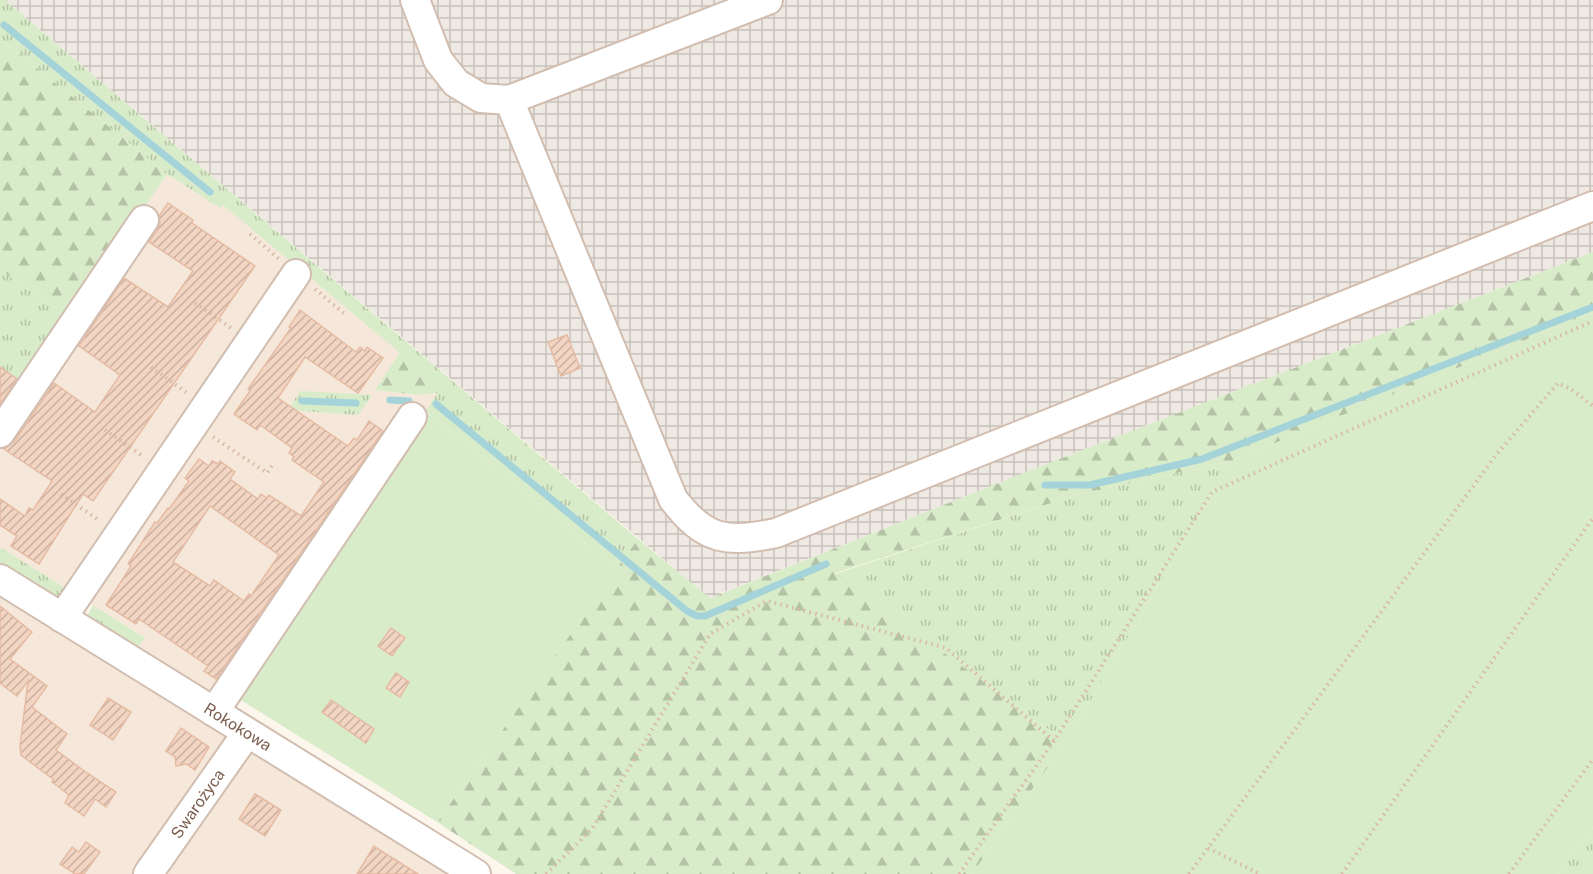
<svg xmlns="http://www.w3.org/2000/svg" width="1593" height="874" font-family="'Public Sans',sans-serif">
  <defs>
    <pattern id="industrial-grid" width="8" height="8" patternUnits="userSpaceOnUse" patternTransform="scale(1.5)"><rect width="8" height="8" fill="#efe9e4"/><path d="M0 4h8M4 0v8" fill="none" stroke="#c7c0bb"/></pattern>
    <pattern id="grass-tufts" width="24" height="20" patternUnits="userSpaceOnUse" patternTransform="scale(1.5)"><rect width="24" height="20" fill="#d8ecc9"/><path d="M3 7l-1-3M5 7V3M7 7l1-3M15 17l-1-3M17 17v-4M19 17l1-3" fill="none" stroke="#b4c2a5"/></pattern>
    <pattern id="forest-firs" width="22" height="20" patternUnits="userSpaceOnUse" patternTransform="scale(1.5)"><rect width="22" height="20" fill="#d8ecc9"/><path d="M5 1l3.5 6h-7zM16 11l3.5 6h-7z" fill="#b4c2a5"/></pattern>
    <pattern id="building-hatch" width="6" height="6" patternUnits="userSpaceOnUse" patternTransform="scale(1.5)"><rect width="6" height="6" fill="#f3d5c3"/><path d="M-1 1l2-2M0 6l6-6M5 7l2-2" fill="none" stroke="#cab0a1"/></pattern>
  </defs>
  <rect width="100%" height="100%" fill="#fdf6ec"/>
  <!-- residential -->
  <g fill="#f5e8da">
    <path d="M167,174L220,208L223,204L400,352L376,390L416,395L438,393L236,697L214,693L184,674L182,675L139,646L144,637L0,547V419Z"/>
    <path d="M0,588L237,737L139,874H0Z"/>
    <path d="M246,745L459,874H155Z"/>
  </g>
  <!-- industrial -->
  <path fill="url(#industrial-grid)" d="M5,0H1593V252L1034,469L709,598Z"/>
  <!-- grass -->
  <g fill="url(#grass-tufts)">
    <path d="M0,0H5L638,539L617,569L426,411L441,387L223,205L220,208L167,174L0,38Z"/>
    <path d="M0,270L70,318L24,383L0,367Z"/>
    <path d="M300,391L372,395L358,415L288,410Z"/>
    <path d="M1232,461L1066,742L835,574L1076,495Z"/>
    <path d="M0,547L67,589L58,599L0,570Z"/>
    <path d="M93,605L145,638L134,653L85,619Z"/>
    <path d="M1593,828V874H1558Z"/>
  </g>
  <!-- forest -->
  <g fill="url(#forest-firs)">
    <path d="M0,38L167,174L70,318L0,270Z"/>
    <path d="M1593,252V312L1232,461L1076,495L835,573L1066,742L972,874H516L437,822L638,539L710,598L1034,469Z"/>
    <path d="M400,352L441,387L438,393L416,395L375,390Z"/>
  </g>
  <!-- green -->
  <g fill="#d8ecc9">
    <path d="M1593,312V828L1558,874H972L1066,742L1232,461Z"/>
    <path d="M426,411L617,569L437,822L236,697Z"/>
  </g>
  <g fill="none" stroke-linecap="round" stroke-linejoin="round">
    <!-- stream -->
    <g stroke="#a5d3da" stroke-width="7">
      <path d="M4,25L210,192"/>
      <path d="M390,400L409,401"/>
      <path d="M302,401L356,403"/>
      <path d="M436,404L687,611L697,616H705L826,564"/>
      <path d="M1045,485H1090L1202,459L1593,307"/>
    </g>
  </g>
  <!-- building -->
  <g fill="url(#building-hatch)" stroke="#e6bba3" stroke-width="1.5" fill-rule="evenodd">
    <path d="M168,203L193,220L192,223L255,266L93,501L83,494L39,564L11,546L17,536L0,525V499L25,516L29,508L33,510L52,481L4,449L14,442L54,383L95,412L120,375L79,346L124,278L168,307L193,271L149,242L158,229L160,222L159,216Z"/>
    <path d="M300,310L356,352L360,347L365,351L367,347L383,358L358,393L305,357L278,398L348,446L354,438L357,440L369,421L383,431L216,679L204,671L208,666L139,619L136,624L106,605L131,566L128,564L155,522L157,523L168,508L169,509L189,481L185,478L199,459L209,466L212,461L218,464L220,461L235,472L230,479L258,499L261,494L267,498L269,495L301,516L324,482L292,460L294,457L289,453L292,448L260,425L257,430L234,414L250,391L248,389L291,328L289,327ZM210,506L279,555L251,596L249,594L244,601L214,580L210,586L173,562Z"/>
    <path d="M567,335L580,368L561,376L548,342Z"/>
    <path d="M0,367L17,379L0,404Z"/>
    <path d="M0,606L32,632L10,659L47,686L32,707L67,734L56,750L87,773L116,792L106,807L95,799L84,816L65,803L69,795L52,782L54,780L21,755L20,746L28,681L17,696L0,683Z"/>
    <path d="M391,628L405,638L392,656L378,646Z"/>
    <path d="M396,673L409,682L400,697L386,688Z"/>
    <path d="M108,698L131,712L113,740L90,725Z"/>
    <path d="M331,700L374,729L366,743L322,712Z"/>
    <path d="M181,728L209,747L195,770L186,764L176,766L175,757L166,751Z"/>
    <path d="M255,794L281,810L265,836L239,819Z"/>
    <path d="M86,842L100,852L84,874H75L60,864L72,847L79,852Z"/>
    <path d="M374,846L386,854L418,874H357Z"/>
  </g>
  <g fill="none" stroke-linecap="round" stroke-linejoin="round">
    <defs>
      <g id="minor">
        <path d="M415,0L438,60L456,83L481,98L509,100L768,0"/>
        <path d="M509,100L673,499C705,541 726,543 776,533L1593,206"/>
        <path d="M0,433L144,220"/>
        <path id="s1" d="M0,579L476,874"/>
        <path d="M62,618L296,274"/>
        <path d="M214,712L412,417"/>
        <path id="s2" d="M148,874L247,733"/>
      </g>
    </defs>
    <!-- minor casing -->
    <use href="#minor" stroke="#d1beb0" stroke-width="32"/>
    <!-- path -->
    <g stroke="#d9b8a5" stroke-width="4" stroke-dasharray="1.5 4.5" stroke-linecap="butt">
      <path d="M250,234L279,259"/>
      <path d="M315,289L347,316"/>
      <path d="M195,303L231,328"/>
      <path d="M151,367L187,393"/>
      <path d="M105,430L144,457"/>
      <path d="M213,437L267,473L273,464"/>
      <path d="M61,494L100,521"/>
      <path d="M1208,848L1260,874"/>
      <path d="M546,874L592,829L710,634L767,601L946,648L1054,741"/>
      <path d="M959,874L1054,741L1212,492L1593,321"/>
      <path d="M1189,874L1496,455L1558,383L1571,389L1593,406"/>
      <path d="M1342,874L1593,518"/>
      <path d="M1509,874L1593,759"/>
    </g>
    <!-- minor -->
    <use href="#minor" stroke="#fff" stroke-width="28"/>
  </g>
  <g text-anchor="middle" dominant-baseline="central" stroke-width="6" stroke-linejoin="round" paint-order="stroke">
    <!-- street labels -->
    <g font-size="16" fill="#7a5c4d" stroke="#fffaf3">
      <text stroke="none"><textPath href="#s1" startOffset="280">Rokokowa</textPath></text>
      <text stroke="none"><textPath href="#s2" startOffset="86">Swarożyca</textPath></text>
    </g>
  </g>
</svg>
